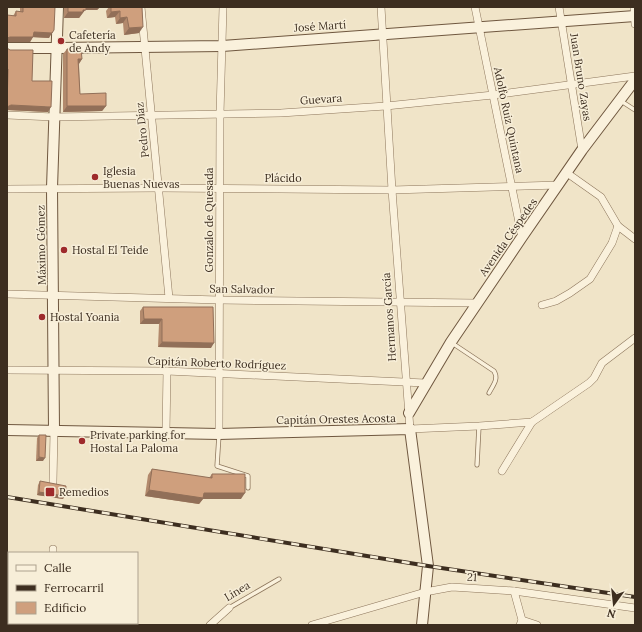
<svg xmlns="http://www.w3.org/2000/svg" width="642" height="632" font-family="Lora,serif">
  <rect width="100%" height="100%" fill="#f0e4c8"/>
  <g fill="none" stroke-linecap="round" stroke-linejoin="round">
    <defs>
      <g id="lane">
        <path d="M621,101L635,110"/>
        <path d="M452,343L494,371C499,379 493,385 489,393"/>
        <path d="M219,435L217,466L248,476V488"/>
        <path d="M477,465L479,426"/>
        <path d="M229,608L279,579"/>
      </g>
      <g id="street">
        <path d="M141,7L169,298"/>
        <path d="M381,7L392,190L410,429L479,426L532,422L589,383L594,378L602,363L635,338"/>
        <path d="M475,7L522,237"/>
        <path d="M559,7L582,150"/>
        <path d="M634,7L635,24"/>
        <path d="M7,115L54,117L281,113L386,106L493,95L635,76"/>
        <path d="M567,173L601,197L618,226L635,239"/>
        <path d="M7,189L159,188L392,190L559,185"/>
        <path d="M7,294L219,300L477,303"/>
        <path d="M542,305L556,301L570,293L590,279L612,243L618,226"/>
        <path d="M7,370L167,371L425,383"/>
        <path d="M166,432L167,371"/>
        <path d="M219,434L220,114L223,7"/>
        <path d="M502,471L532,422"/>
        <path d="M53,482L54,430"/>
        <path d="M53,549V553"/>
        <path d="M514,591L522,620L520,625"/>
        <path d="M522,620L537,625"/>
        <path d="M62,623L64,625"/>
        <path d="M210,625L229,608"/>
        <path d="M312,625L425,592L452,587L514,591L635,608"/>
      </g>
      <g id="secondary">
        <path d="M7,48H58L222,46L635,16"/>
        <path d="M409,413L451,342L522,237L582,150L635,80"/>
        <path d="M7,430L219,434L410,429L428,566L422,625"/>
        <path d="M54,430L52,188L58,7"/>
      </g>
    </defs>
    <!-- lane casing -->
    <use href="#lane" stroke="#8d765c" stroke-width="5"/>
    <!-- street casing -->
    <use href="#street" stroke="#8d765c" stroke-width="8"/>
    <!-- secondary casing -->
    <use href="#secondary" stroke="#6f573f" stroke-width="12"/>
    <!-- lane -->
    <use href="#lane" stroke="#faf1dc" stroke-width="3.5"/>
    <!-- street -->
    <use href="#street" stroke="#faf1dc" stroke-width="7"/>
    <!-- secondary -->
    <use href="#secondary" stroke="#faf1dc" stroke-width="10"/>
    <defs>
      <path id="rail" d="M7,497L428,566L635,597"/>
    </defs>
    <!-- rail casing -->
    <use href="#rail" stroke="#3d2e20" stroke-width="4"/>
    <!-- rail -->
    <use href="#rail" stroke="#f7eed8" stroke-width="2.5" stroke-dasharray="8" stroke-linecap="butt"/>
  </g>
  <!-- wall -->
  <g fill="#b2896c">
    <path d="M20,7H55L49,38L33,37L30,42H7V16H13L16,11H20Z"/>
    <path d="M64,7H100L97,10H85L79,18H64Z"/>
    <path d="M109,7H142L139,33L124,35L123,23L116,24L115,17L107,18L106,11Z"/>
    <path d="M7,48L32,81L48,112L7,110Z"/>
    <path d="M67,49L82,59L79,64L80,94L106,106L102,111L63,112V54Z"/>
    <path d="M143,307L211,348L158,347L159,324H140V311Z"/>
    <path d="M39,435L43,461H36L37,438Z"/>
    <path d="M152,469L209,478L212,474L241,499H203L199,504L145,496L148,475Z"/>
    <path d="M40,481L63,499L37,495L38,485Z"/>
  </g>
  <!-- shaded-wall -->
  <g fill="#916f58">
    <path d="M84,7H100L97,10H85L79,18H64L68,12Z"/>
    <path d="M120,11L115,17L107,18L111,12Z"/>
    <path d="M127,17L123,23L116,24L120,18Z"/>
    <path d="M143,27L139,33L124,35L129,28Z"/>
    <path d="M34,32L52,33L49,38L30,37Z"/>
    <path d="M10,37H33L30,42H7V38Z"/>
    <path d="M78,59H82L78,65Z"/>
    <path d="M11,105L51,107L48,112L7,110V107Z"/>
    <path d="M67,106H106L102,111L63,112Z"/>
    <path d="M144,319H162L159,324H140Z"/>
    <path d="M162,342L214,343L211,348L158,347Z"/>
    <path d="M39,457L45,458L43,461H36Z"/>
    <path d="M149,490L204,493H245L241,499H203L199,504L145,496Z"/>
    <path d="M39,492L65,496L63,499L37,495Z"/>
  </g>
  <!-- building -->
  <g fill="#cf9f7d" stroke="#916f58">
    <path d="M23,7H55L54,30L52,33L34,32L33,37H10L7,38V15L16,16V11L23,12Z"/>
    <path d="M68,7H86V10H83V12H68Z"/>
    <path d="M111,7H142L143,27L129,28L127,17L120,18V11L111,12Z"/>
    <path d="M7,48L10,50H33L32,81H52L51,107L11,105L7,107L8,69H7Z"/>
    <path d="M67,49H81L82,59H78L80,94L106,93V106H67Z"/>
    <path d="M143,307H213L214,343L162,342V319H144Z"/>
    <path d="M39,435H46L45,458L39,457Z"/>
    <path d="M152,469L212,478V474H245V493H204L203,498L149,490Z"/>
    <path d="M40,481L66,486L65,496L39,492Z"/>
  </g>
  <!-- markers -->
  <g fill="#9e2a2b" stroke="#f7eed8" stroke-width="1.5">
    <circle cx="61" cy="41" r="4"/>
    <circle cx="95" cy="177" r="4"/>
    <circle cx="64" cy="250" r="4"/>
    <circle cx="42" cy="317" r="4"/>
    <circle cx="82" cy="441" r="4"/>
    <rect x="45" y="487" width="10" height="10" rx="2"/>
  </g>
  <g text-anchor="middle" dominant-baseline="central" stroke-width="3" stroke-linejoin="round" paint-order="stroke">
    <!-- street labels -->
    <g font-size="11" fill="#3d2e20" stroke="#f7eed8">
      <text transform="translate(320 26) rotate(-4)">José Martí</text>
      <text transform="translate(581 77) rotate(81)">Juan Bruno Zayas</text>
      <text transform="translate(321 99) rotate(-4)">Guevara</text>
      <text transform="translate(509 120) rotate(78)">Adolfo Ruiz Quintana</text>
      <text transform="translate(142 130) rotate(-96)">Pedro Díaz</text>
      <text x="283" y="178">Plácido</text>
      <text transform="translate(209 220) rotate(-90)">Gonzalo de Quesada</text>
      <text transform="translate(508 237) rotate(-55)">Avenida Céspedes</text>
      <text transform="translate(41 245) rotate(-91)">Máximo Gómez</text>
      <text transform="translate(242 289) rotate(1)">San Salvador</text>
      <text transform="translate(389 317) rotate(-94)">Hermanos García</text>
      <text transform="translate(217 363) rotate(2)">Capitán Roberto Rodríguez</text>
      <text transform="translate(336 419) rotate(-1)">Capitán Orestes Acosta</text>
      <text transform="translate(472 577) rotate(4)">21</text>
      <text transform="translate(237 591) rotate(-31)">Línea</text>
    </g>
    <!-- poi labels -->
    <g font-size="11" fill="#3d2e20" stroke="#f7eed8" text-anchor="start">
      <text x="69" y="35">Cafetería<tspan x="69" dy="13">de Andy</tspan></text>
      <text x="103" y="171">Iglesia<tspan x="103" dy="13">Buenas Nuevas</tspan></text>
      <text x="72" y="250">Hostal El Teide</text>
      <text x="50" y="317">Hostal Yoania</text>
      <text x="90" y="435">Private parking for<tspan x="90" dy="13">Hostal La Paloma</tspan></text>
      <text x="59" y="492">Remedios</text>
    </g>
  </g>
  <!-- border -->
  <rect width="642" height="632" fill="none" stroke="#3d2e20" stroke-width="16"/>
  <!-- legend -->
  <rect x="8" y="552" width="130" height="72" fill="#f7eed8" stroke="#ada18e"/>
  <rect x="16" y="565" width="20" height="6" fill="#faf1dc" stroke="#ada18e"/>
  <text x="44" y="572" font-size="12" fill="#3d2e20">Calle</text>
  <rect x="16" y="585" width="20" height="6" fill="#3d2e20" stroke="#ada18e"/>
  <text x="44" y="592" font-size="12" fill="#3d2e20">Ferrocarril</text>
  <rect x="16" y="602" width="20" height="12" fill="#cf9f7d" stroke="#ada18e"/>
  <text x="44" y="612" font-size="12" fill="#3d2e20">Edificio</text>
  <!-- north arrow -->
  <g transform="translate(614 604) rotate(195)" stroke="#f7eed8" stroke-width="3" paint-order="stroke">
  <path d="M0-3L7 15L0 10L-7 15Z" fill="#3d2e20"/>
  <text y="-6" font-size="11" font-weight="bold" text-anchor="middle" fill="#3d2e20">N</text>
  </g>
</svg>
